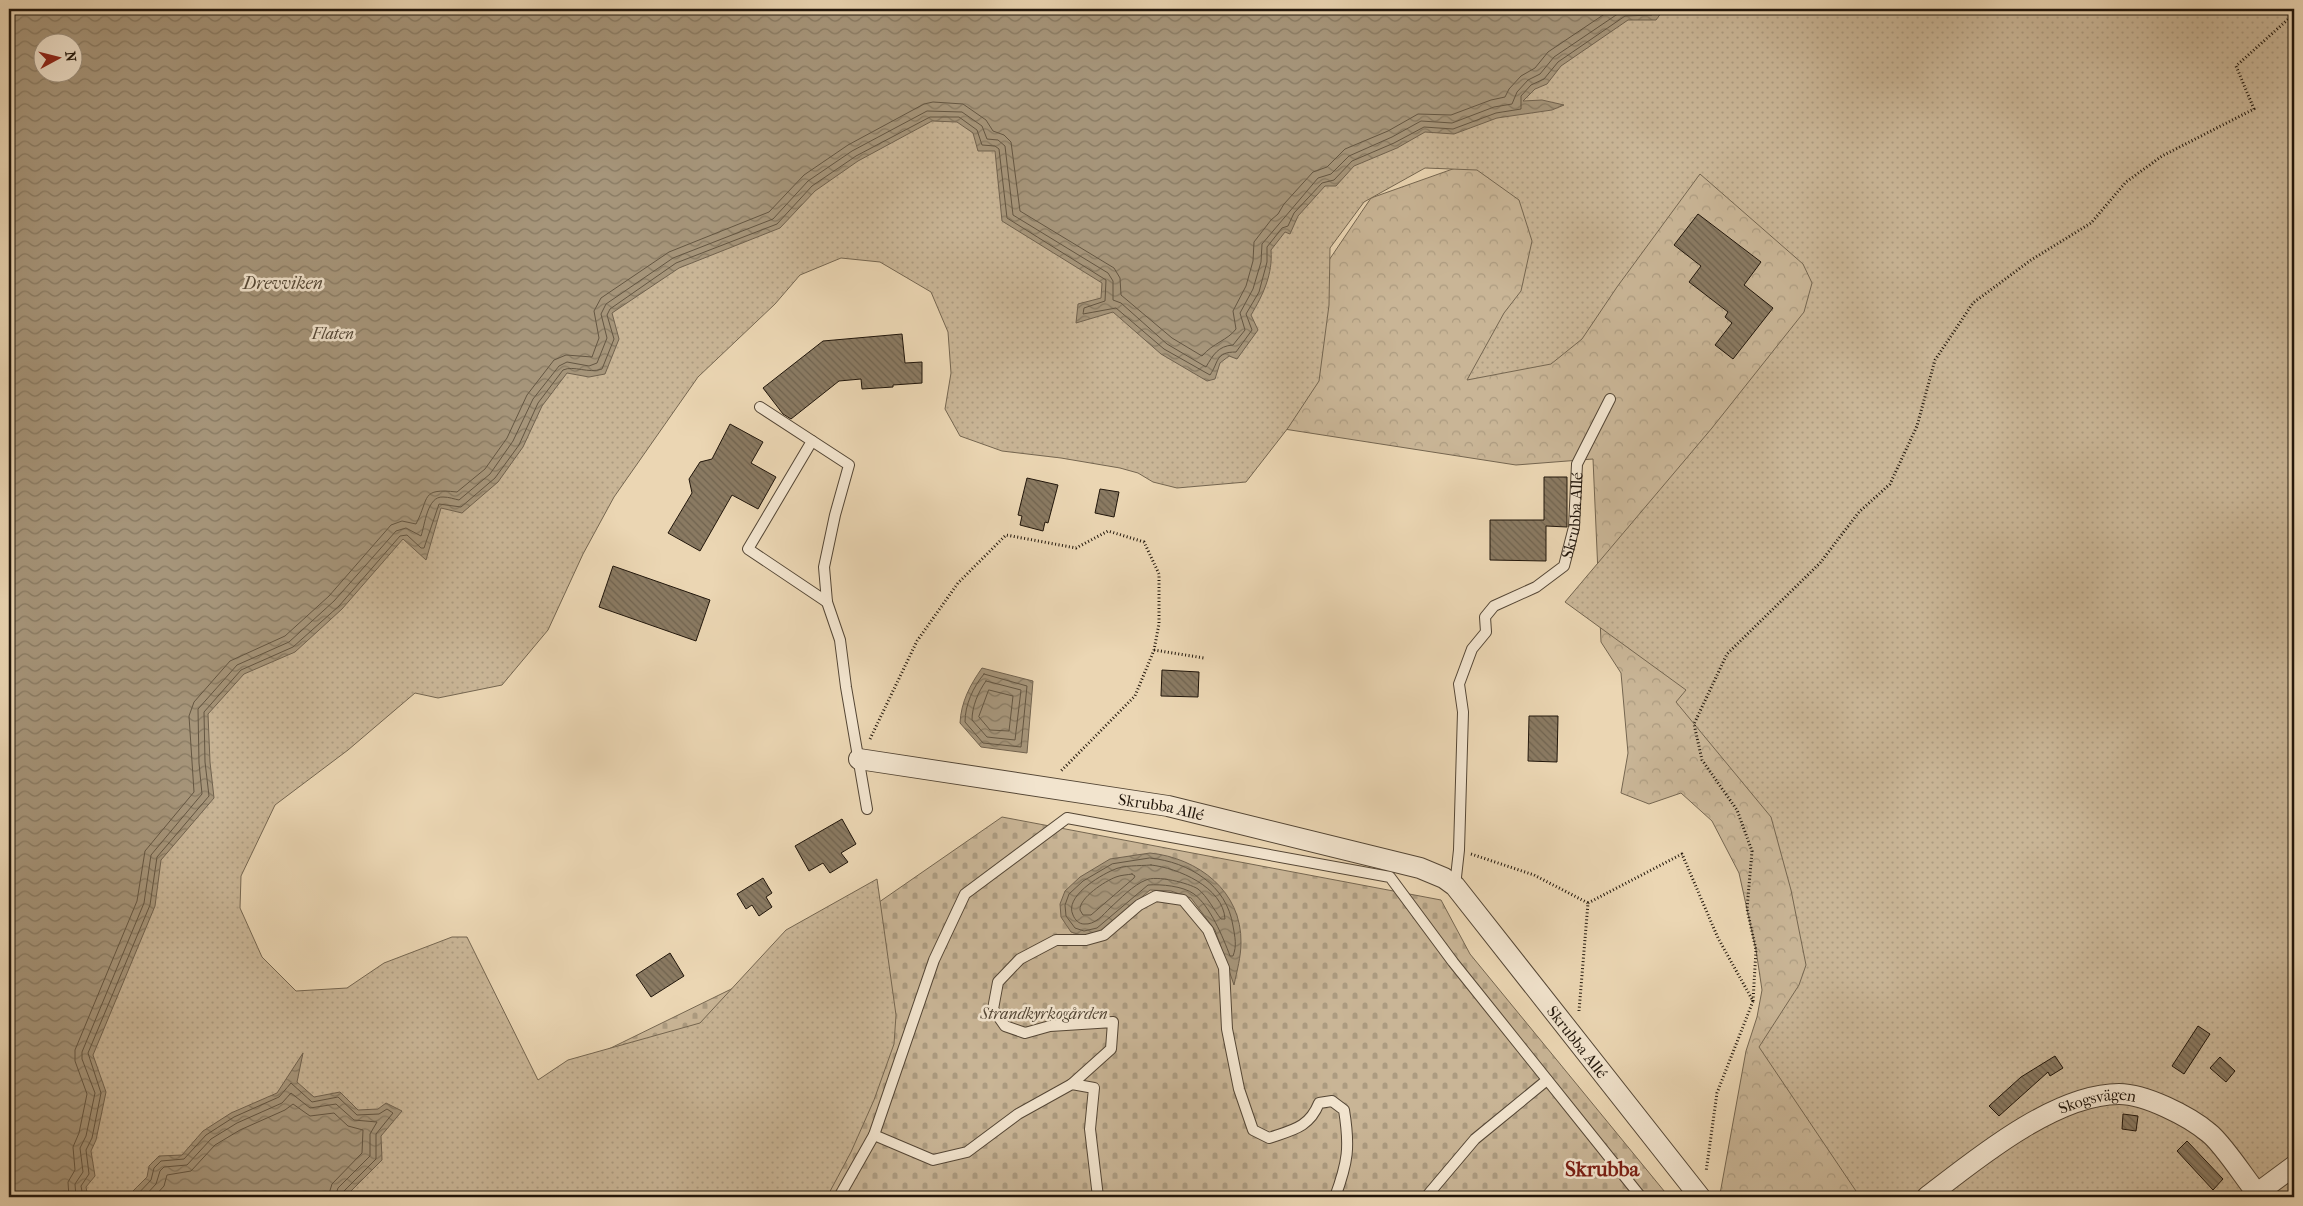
<svg xmlns="http://www.w3.org/2000/svg" width="2303" height="1206" font-family="'IM FELL French Canon',serif">
  <defs>
    <pattern id="forest-crowns" width="20" height="18" patternUnits="userSpaceOnUse" patternTransform="scale(1.25)"><rect width="20" height="18" fill="#c9b596"/><path d="M2 6a3 3 0 1 1 6 0M12 15a3 3 0 1 1 6 0" fill="none" stroke="#ac9b80"/></pattern>
    <pattern id="cemetery-stones" width="16" height="16" patternUnits="userSpaceOnUse" patternTransform="scale(1.25)"><rect width="16" height="16" fill="#c9b596"/><path d="M2 7V4a2 2 0 0 1 4 0v3zM10 15v-3a2 2 0 0 1 4 0v3z" fill="#ac9b80"/></pattern>
    <pattern id="park-dots" width="8" height="8" patternUnits="userSpaceOnUse" patternTransform="scale(1.25)"><rect width="8" height="8" fill="#c9b596"/><path d="M2 2h.1M6 6h.1" fill="none" stroke="#ac9b80" stroke-width="1.8" stroke-linecap="round"/></pattern>
    <pattern id="water-waves" width="16" height="10" patternUnits="userSpaceOnUse" patternTransform="scale(1.25)"><rect width="16" height="10" fill="#a6957a"/><path d="M0 5q4-4 8 0t8 0" fill="none" stroke="#877962"/></pattern>
    <pattern id="building-back-hatch" width="6" height="6" patternUnits="userSpaceOnUse" patternTransform="scale(1.25)"><rect width="6" height="6" fill="#8a7a62"/><path d="M-1 5l2 2M0 0l6 6M5-1l2 2" fill="none" stroke="#70634f"/></pattern>
  </defs>
  <rect width="100%" height="100%" fill="#ebd6b3"/>
  <filter id="stains"><feTurbulence type="fractalNoise" baseFrequency=".004" numOctaves="4"/><feColorMatrix values="0 0 0 0 .2 0 0 0 0 .09 0 0 0 0 .02 0 0 0 .5 -.17"/></filter>
  <radialGradient id="worn" r=".72"><stop offset=".6" stop-color="#630" stop-opacity="0"/><stop offset="1" stop-color="#630" stop-opacity=".3"/></radialGradient>
  <!-- forest -->
  <path fill="url(#forest-crowns)" stroke="#756650" d="M2294,9L1928,1197H1723L1720,1194L1746,1051L1757,1017L1762,990L1756,950L1739,873L1712,821L1681,793L1649,804L1621,793L1628,753L1621,673L1601,642L1593,459L1516,465L1284,429L1304,297L1371,198L1571,127Z"/>
  <!-- cemetery -->
  <path fill="url(#cemetery-stones)" stroke="#756650" d="M1002,817L1441,900L1470,954L1669,1197H423L529,1088L807,952Z"/>
  <!-- park -->
  <path fill="url(#park-dots)" stroke="#756650" fill-rule="evenodd" d="M9,9H2294V1197H1860L1759,1047L1799,985L1806,965L1791,890L1771,817L1676,702L1686,690L1565,602L1712,428L1804,312L1812,283L1803,264L1700,174L1617,287L1582,339L1551,364L1467,380L1504,313L1521,291L1532,241L1519,200L1477,170L1425,168L1364,202L1330,248L1329,305L1319,381L1288,428L1246,482L1177,488L1153,482L1138,473L1120,468L1061,458L1002,451L960,436L945,409L951,373L948,332L931,292L880,262L841,258L800,275L775,304L698,377L614,497L583,554L548,630L502,685L438,698L415,693L348,750L275,805L241,876L240,908L262,957L296,991L347,988L384,963L452,937H467L538,1080L568,1060L700,1023L786,930L877,879L896,1015L894,1044L874,1100L851,1152L827,1197H9ZM42,42H72V72H42Z"/>
  <!-- water -->
  <g fill="url(#water-waves)" stroke="#71624e" fill-rule="evenodd">
    <path d="M9,9H1664L1656,20H1628L1561,66L1547,84L1535,89L1523,101L1542,100L1564,105L1552,110L1497,118L1454,134L1425,132L1397,148L1354,166L1336,186H1325L1298,216L1290,234L1285,232L1271,250C1273,274 1263,295 1251,315L1258,330L1237,359L1229,356L1220,363L1215,379L1207,381L1161,354L1113,312L1076,323L1078,304L1101,298L1102,283L1002,221L995,151H978L973,133L957,122L932,121L858,161L815,191L780,228L679,268L612,313L619,339L605,374L589,377L567,373L542,406L523,447L498,482L462,513L441,508L426,560L403,539L342,609L295,652L244,674L208,714L210,762L214,798L161,860L155,906L93,1055L106,1092L96,1140L91,1151L95,1176L86,1187L88,1197H9ZM42,42H72V72H42Z"/>
    <path d="M982,668L1033,681L1027,753L981,747L960,723C961,702 970,685 982,668Z"/>
    <path d="M1150,853C1198,858 1242,891 1241,943C1241,956 1237,971 1234,985L1215,930L1191,898L1171,891L1150,890L1100,933L1084,936L1071,932L1061,917L1060,904L1065,891L1080,877L1110,859Z"/>
    <path d="M303,1053L297,1082L314,1097L340,1092L358,1110L378,1109L386,1103L402,1111L381,1136L382,1160L345,1197H127L147,1177L149,1166L159,1156L182,1155L203,1131L231,1113L277,1093Z"/>
  </g>
  <g fill="none" stroke-linecap="round" stroke-linejoin="round">
    <!-- shore -->
    <g stroke="#645642" stroke-width="1">
      <path d="M984,674L1027,686L1021,747L983,743L965,722C965,705 973,687 984,674Z"/>
      <path d="M986,681L1021,690L1015,740L987,737L972,720C972,707 978,692 986,681Z"/>
      <path d="M989,690L1013,696L1009,731L990,730L979,717Z"/>
      <path d="M1150,858C1189,862 1227,885 1233,926C1235,937 1237,946 1233,956H1230C1223,937 1210,906 1194,894C1183,886 1161,884 1148,885L1097,928L1084,931L1075,928L1066,916L1065,905L1069,894L1083,881L1112,864Z"/>
      <path d="M1151,865C1178,868 1223,887 1225,919H1221C1214,910 1207,896 1198,889C1189,883 1156,875 1146,880C1133,885 1120,899 1110,908C1103,915 1095,925 1084,924C1079,924 1075,920 1073,915C1064,897 1099,876 1113,870C1123,865 1139,866 1151,865Z"/>
      <path d="M1132,874L1135,876L1134,878L1091,915H1083L1080,910C1079,898 1105,881 1116,877C1121,875 1127,875 1132,874Z"/>
      <path d="M69,1197L68,1182L75,1170L73,1147L79,1133L87,1094L75,1061V1050L137,901L145,851L194,792L189,716L194,702L230,661L285,636L329,596L391,525L402,521L416,524C430,497 420,488 457,492L485,469L507,438L527,395L554,360L566,355L592,357L599,338L594,311L601,298L669,252L769,212L804,175L848,145L924,104L933,102L963,104L986,120L993,131L1004,135L1011,142L1020,211L1114,268L1120,278L1121,295L1172,338L1202,356C1213,343 1228,340 1236,329L1233,311L1246,286L1253,261L1254,242L1271,220L1278,214L1284,204L1313,172L1327,167L1345,149L1388,131L1418,114L1451,115L1491,100L1505,97L1509,89L1521,76L1535,68L1548,52L1612,9"/>
      <path d="M76,1197L75,1184L83,1172L80,1148L86,1136L95,1093L82,1059V1052L144,903L151,855L202,794L199,763L198,709L237,665L289,642L334,601L396,531L406,528L421,536C425,525 427,496 443,497C449,497 454,499 459,500L490,474L513,441L533,399L559,366L567,362L589,366L597,363L607,338L601,314L606,304L673,258L773,219L808,181L852,151L927,111L962,112L982,126L987,139L998,140L1005,146L1013,215L1108,273L1113,281V300L1121,303L1167,344L1206,367C1213,355 1218,346 1233,345L1245,330L1240,313L1253,289L1261,262L1262,244L1318,178L1331,174L1349,156L1392,137L1421,121L1452,123L1494,107L1512,104L1517,92L1528,80L1540,74L1554,57L1622,11L1636,9"/>
      <path d="M83,1197L81,1186L89,1174L86,1150L92,1138L101,1093L88,1053L150,905L157,857L209,796L205,762L204,712L241,670L293,647L339,606L400,536L407,535L421,548H424L439,504L461,507L495,478L519,445L538,403L563,370C574,365 588,374 602,369L614,339L607,315L610,309L676,263L777,224L812,186L856,156L930,117H959L977,130L982,145L995,146L999,149L1007,218L1106,280L1105,301L1084,308L1083,314L1116,308L1164,349L1210,375C1219,362 1215,352 1236,352L1252,330L1246,314L1259,292L1267,262V247L1282,228L1288,226L1294,213L1322,183L1334,180L1352,161L1394,143L1424,127L1453,129L1496,113L1521,109V96L1531,85L1544,79L1558,62L1625,16L1652,15L1657,9"/>
      <path d="M135,1197L151,1180L154,1168L161,1161L184,1159L206,1135L234,1117L279,1097L291,1083L312,1102L338,1097L357,1115L379,1114L387,1109L393,1113L376,1134V1159L343,1192L342,1197"/>
      <path d="M144,1197L156,1184L160,1171L164,1167L187,1165L211,1139L237,1123L282,1103L291,1093L310,1108L336,1104L354,1120L377,1122L370,1134V1156L338,1188L335,1197"/>
      <path d="M154,1197L164,1186L167,1175L191,1171L215,1145L240,1130L285,1110L293,1104L310,1116L334,1113L348,1126L363,1130L362,1153L332,1184L328,1197"/>
    </g>
  </g>
  <!-- building -->
  <g fill="url(#building-back-hatch)" stroke="#21160b">
    <path d="M1698,214L1761,262L1744,285L1773,308L1733,359L1715,345L1732,323L1725,317L1728,312L1689,282L1701,266L1674,245Z"/>
    <path d="M902,334L905,363L922,362V383L893,385V387L862,389L861,379L839,381L791,419L783,414L763,388L823,341Z"/>
    <path d="M730,424L763,442L751,463L776,477L758,509L732,495L700,551L668,533L692,493L689,479L700,462L712,459Z"/>
    <path d="M1544,477H1567V527L1546,526V561L1490,560V520H1544Z"/>
    <path d="M1027,478L1058,485L1048,523L1045,522L1043,531L1020,525L1022,516L1018,515Z"/>
    <path d="M1100,489L1119,492L1114,517L1095,513Z"/>
    <path d="M613,566L710,600L696,641L599,607Z"/>
    <path d="M1162,670L1199,672L1198,697L1161,696Z"/>
    <path d="M1529,716H1558L1557,762L1528,761Z"/>
    <path d="M842,819L856,844L841,853L848,862L830,873L823,863L809,871L795,846Z"/>
    <path d="M763,878L772,893L766,897L772,907L759,916L752,905L746,909L737,894Z"/>
    <path d="M670,953L684,976L651,997L636,975Z"/>
    <path d="M2198,1026L2210,1034L2184,1074L2172,1066Z"/>
    <path d="M2055,1056L2063,1068L2050,1076L2048,1072L1999,1116L1989,1106L2021,1077Z"/>
    <path d="M2220,1057L2235,1071L2226,1082L2210,1068Z"/>
    <path d="M2123,1114L2138,1116L2136,1131L2122,1129Z"/>
    <path d="M2187,1141L2223,1179L2213,1190L2177,1151Z"/>
  </g>
  <g fill="none" stroke-linecap="round" stroke-linejoin="round">
    <defs>
      <g id="lane">
        <path d="M760,407L849,465L835,515L824,567L827,602L840,640L846,687L867,809"/>
        <path d="M812,441L748,549L827,602"/>
        <path id="s1" d="M1455,886L1459,850L1463,712L1459,684L1472,649L1486,632L1485,617L1494,606L1536,587L1564,566L1574,527L1577,464L1610,399"/>
        <path d="M1072,1084L1111,1049L1113,1022L1050,1026L1025,1033L1005,1026L993,1009L998,982L1020,959L1056,940H1086L1104,935L1139,905L1156,896L1183,900L1208,930L1224,968L1227,1029L1239,1089L1253,1130L1269,1138C1292,1130 1309,1128 1319,1103L1332,1101L1344,1110C1350,1147 1348,1162 1335,1197"/>
        <path d="M874,1135L933,1160L967,1152L1018,1114L1072,1084L1094,1088L1090,1129L1098,1197"/>
        <path d="M839,1197L874,1135L934,960L965,894L1067,818L1390,877L1453,962L1641,1197"/>
        <path d="M1426,1197L1475,1139L1547,1080"/>
      </g>
      <g id="street">
        <path id="s2" d="M859,759L1168,806L1420,868L1444,878L1455,886L1700,1197"/>
        <path id="s3" d="M1927,1197C1976,1159 2055,1094 2119,1094C2145,1094 2189,1116 2209,1133C2223,1144 2244,1177 2256,1192"/>
        <path d="M2252,1197L2294,1166"/>
      </g>
    </defs>
    <!-- lane casing -->
    <use href="#lane" stroke="#544635" stroke-width="12"/>
    <!-- street casing -->
    <use href="#street" stroke="#544635" stroke-width="22"/>
    <!-- path -->
    <g stroke="#21160b" stroke-width="3" stroke-dasharray="1 2.5" stroke-linecap="butt">
      <path d="M1154,650L1204,658"/>
      <path d="M870,739L917,641L958,583L1006,535L1076,548L1108,531L1144,542L1159,574V624L1154,650L1135,696L1061,771"/>
      <path d="M1471,854L1534,875L1588,903"/>
      <path d="M1753,1001L1756,950L1747,909L1752,851L1737,810L1702,760L1694,724L1727,654L1820,563L1859,512L1890,484L1917,426L1935,360L1973,303L2031,260L2091,223L2126,182L2162,156L2254,109L2236,66L2294,14"/>
      <path d="M1579,1011L1588,903L1682,854L1718,938L1753,1001L1717,1093L1706,1172"/>
    </g>
    <!-- lane -->
    <use href="#lane" stroke="#f2e4ce" stroke-width="10"/>
    <!-- street -->
    <use href="#street" stroke="#f2e4ce" stroke-width="20"/>
  </g>
  <g text-anchor="middle" dominant-baseline="central" stroke-width="5" stroke-linejoin="round" paint-order="stroke">
    <!-- park labels -->
    <g font-size="16" font-style="italic" fill="#534635" stroke="#f2e4ce">
      <text x="333" y="333">Flaten</text>
      <text x="1044" y="1013">Strandkyrkogården</text>
    </g>
    <!-- street labels -->
    <g font-size="16" fill="#21160b" stroke="#f2e4ce">
      <text stroke="none"><textPath href="#s1" startOffset="424">Skrubba Allé</textPath></text>
      <text stroke="none"><textPath href="#s2" startOffset="306">Skrubba Allé</textPath></text>
      <text stroke="none"><textPath href="#s2" startOffset="810">Skrubba Allé</textPath></text>
      <text stroke="none"><textPath href="#s3" startOffset="199">Skogsvägen</textPath></text>
    </g>
    <!-- water labels -->
    <g font-size="18" font-style="italic" fill="#564937" stroke="#f2e4ce">
      <text x="283" y="283">Drevviken</text>
    </g>
    <!-- district labels -->
    <g font-size="21" font-weight="bold" fill="#7a1f14" stroke="#f2e4ce">
      <text x="1602" y="1169">Skrubba</text>
    </g>
  </g>
  <!-- margin -->
  <rect width="2303" height="1206" fill="none" stroke="#ebd6b3" stroke-width="30"/>
  <rect x="10" y="10" width="2283" height="1186" fill="none" stroke="#21160b" stroke-width="2.5"/>
  <rect x="15" y="15" width="2273" height="1176" fill="none" stroke="#21160b"/>
  <!-- north arrow -->
  <g transform="translate(58 58) rotate(83)"><circle r="24" fill="#f2e4ce" stroke="#9e9280"/>
  <path d="M0-4L9 19L0 12L-9 19Z" fill="#8f2418"/>
  <text y="-8" font-size="14" font-weight="bold" text-anchor="middle" fill="#21160b">N</text>
  </g>
  <rect width="100%" height="100%" filter="url(#stains)"/>
  <rect width="100%" height="100%" fill="url(#worn)"/>
</svg>
